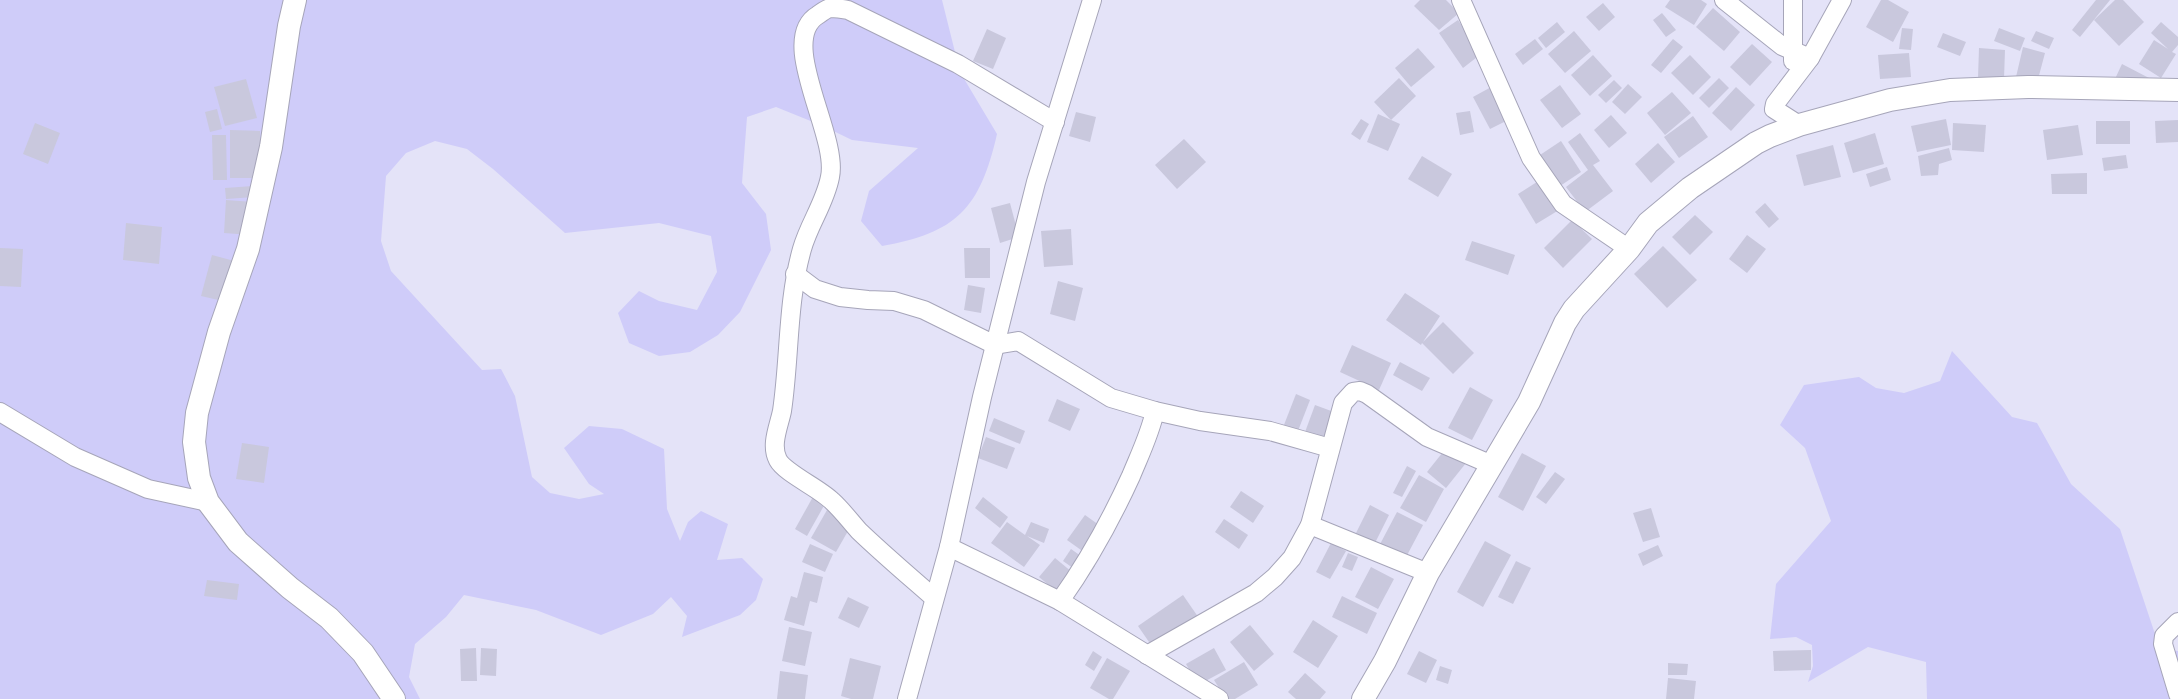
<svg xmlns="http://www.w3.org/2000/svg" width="2178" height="699" font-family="'Libre Baskerville',serif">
  <rect width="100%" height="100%" fill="#e4e3f8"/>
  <!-- green -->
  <g fill="#cfccf9">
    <path d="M0,0H942L960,72L997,134C980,209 956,233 882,246L861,221L869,191L918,148L852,140L823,126L776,107L747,117L742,183L766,214L771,250L740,312L718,335L690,352L659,356L629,343L618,313L639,291L659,301L697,310L717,272L711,236L659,223L565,233L493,169L467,149L435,141L406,153L386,176L381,241L391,271L482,370L501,369L515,396L532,477L550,493L579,499L604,494L589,484L564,448L589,426L622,429L664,449L667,509L680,541L688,522L701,511L728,524L717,560L742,558L763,579L756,600L740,615L682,637L687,616L671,597L653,614L601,635L536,610L464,595L446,617L415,644L409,677L420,699H0Z"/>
    <path d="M1952,351L2012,417L2037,423L2071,484L2120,529L2160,649L2178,651V699H1927L1926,662L1868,647L1808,682L1813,666L1812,645L1796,637L1770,639L1776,584L1831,521L1805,448L1780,425L1804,385L1859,377L1876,388L1904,393L1940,381Z"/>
  </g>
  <!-- building -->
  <g fill="#c9c8dd">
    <path d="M1420,0H1446L1459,13L1439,30L1414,6Z"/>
    <path d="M1670,0H1701L1707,4L1694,25L1665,7Z"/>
    <path d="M1881,0H1888L1909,12L1893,42L1866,27Z"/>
    <path d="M2096,0H2110L2080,37L2072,30Z"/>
    <path d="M2115,0H2123L2144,22L2119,46L2094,20Z"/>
    <path d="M1603,3L1615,17L1599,31L1586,17Z"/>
    <path d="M1713,8L1740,32L1724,51L1696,27Z"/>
    <path d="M1662,13L1676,30L1666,37L1653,20Z"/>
    <path d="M1458,20L1481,54L1463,68L1439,33Z"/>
    <path d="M1557,22L1565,32L1546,48L1538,38Z"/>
    <path d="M2161,22L2178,37V45L2172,52L2176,54L2161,78L2139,64L2154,40L2168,49L2151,33Z"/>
    <path d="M1902,28L1913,29L1911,50L1899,49Z"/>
    <path d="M1999,28L2025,38L2020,51L1994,41Z"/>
    <path d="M987,29L1006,38L993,69L973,61Z"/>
    <path d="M1574,31L1591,51L1565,73L1548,54Z"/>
    <path d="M2036,31L2054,38L2049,49L2031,41Z"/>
    <path d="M1943,33L1966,42L1960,56L1937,47Z"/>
    <path d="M1535,39L1543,49L1523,65L1515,54Z"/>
    <path d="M1673,39L1683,47L1661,73L1651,65Z"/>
    <path d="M1752,44L1772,62L1750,86L1730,67Z"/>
    <path d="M2023,47L2045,53L2037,83L2016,77Z"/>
    <path d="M1418,48L1435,67L1411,87L1395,68Z"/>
    <path d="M1979,48L2005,50L2004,79L1978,78Z"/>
    <path d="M1909,53L1911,77L1880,79L1878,55Z"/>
    <path d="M1593,55L1612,76L1590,96L1571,75Z"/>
    <path d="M1690,55L1711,77L1693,95L1671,73Z"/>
    <path d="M2122,64L2151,79L2114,81Z"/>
    <path d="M1399,78L1416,96L1391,120L1374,102Z"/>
    <path d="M1719,78L1729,88L1709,108L1699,98Z"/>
    <path d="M246,79L257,118L225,126L214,87Z"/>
    <path d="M1614,80L1622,88L1606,103L1598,95Z"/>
    <path d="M1628,84L1642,97L1625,114L1612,102Z"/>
    <path d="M1560,85L1581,114L1562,128L1540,100Z"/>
    <path d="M1493,86L1510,119L1490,129L1473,97Z"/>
    <path d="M1736,87L1755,105L1731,131L1712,113Z"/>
    <path d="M1672,92L1691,113L1665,135L1647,113Z"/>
    <path d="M217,109L222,129L210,132L205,112Z"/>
    <path d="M1470,111L1474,132L1460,135L1456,113Z"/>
    <path d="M1076,112L1096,117L1090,142L1069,136Z"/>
    <path d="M1378,114L1400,124L1388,151L1367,142Z"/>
    <path d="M1611,115L1627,133L1609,148L1594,130Z"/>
    <path d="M1693,116L1708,137L1679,158L1664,137Z"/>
    <path d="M1361,119L1369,124L1360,140L1351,134Z"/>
    <path d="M1946,119L1951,145L1917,152L1911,126Z"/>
    <path d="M2178,120V142L2156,143L2155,121Z"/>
    <rect x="2096" y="121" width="34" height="23"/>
    <path d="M35,123L60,133L48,164L23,154Z"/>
    <path d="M1953,123L1986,125L1984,152L1952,150Z"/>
    <path d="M2078,125L2083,155L2047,160L2043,130Z"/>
    <path d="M230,130L260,131L261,178H230Z"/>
    <path d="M1580,133L1600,161L1593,165L1613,191L1585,212L1566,187L1588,170L1568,142Z"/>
    <path d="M1875,133L1884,164L1853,173L1844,143Z"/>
    <path d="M212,135H226L227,180H213Z"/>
    <path d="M1184,139L1206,162L1177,189L1155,165Z"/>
    <path d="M1561,141L1581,172L1557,188L1537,157Z"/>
    <path d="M1658,143L1675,162L1651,183L1635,164Z"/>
    <path d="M1833,145L1841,177L1804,186L1796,155Z"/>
    <path d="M1949,148L1952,160L1939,164L1938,175L1921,176L1918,156Z"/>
    <path d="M2126,155L2128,168L2104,171L2102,158Z"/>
    <path d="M1422,156L1452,174L1438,197L1408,179Z"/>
    <path d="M1887,167L1891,180L1870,187L1866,174Z"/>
    <path d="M2087,173V194H2052L2051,174Z"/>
    <path d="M1540,180L1559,210L1536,224L1518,194Z"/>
    <path d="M253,186L254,197L226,199L225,188Z"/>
    <path d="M226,200L253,202L251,235L224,233Z"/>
    <path d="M1010,203L1019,237L1000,243L991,208Z"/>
    <path d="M1765,203L1779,219L1769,228L1755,212Z"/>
    <path d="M1695,215L1713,232L1690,255L1672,237Z"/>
    <path d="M1572,220L1592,239L1563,268L1544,248Z"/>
    <path d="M126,223L162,227L159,264L123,260Z"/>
    <path d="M1071,229L1073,265L1044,267L1041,231Z"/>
    <path d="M1747,235L1766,249L1747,273L1729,259Z"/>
    <path d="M1472,241L1515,255L1508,275L1465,260Z"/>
    <path d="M1663,246L1697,280L1667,308L1634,274Z"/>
    <path d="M0,248L23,249L21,287L0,286Z"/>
    <path d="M964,248H990V278H965Z"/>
    <path d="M212,255L238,262L227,302L201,296Z"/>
    <path d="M1058,281L1083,288L1075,321L1050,314Z"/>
    <path d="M968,285L985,288L981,313L964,310Z"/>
    <path d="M1405,293L1440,316L1423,342L1443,322L1474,353L1453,374L1422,343L1421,345L1386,320Z"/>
    <path d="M1352,345L1391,363L1379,390L1340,372Z"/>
    <path d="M1400,362L1430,378L1422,391L1393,375Z"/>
    <path d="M1470,387L1493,400L1472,440L1448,428Z"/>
    <path d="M1296,394L1310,400L1296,436L1282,430Z"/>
    <path d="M1057,399L1080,409L1070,431L1048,421Z"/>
    <path d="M1315,405L1342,415L1328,453L1301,443Z"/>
    <path d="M994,418L1025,431L1020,444L989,431Z"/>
    <path d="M986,437L1015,448L1007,469L978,458Z"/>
    <path d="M242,443L269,447L264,483L236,479Z"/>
    <path d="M1447,447L1466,463L1446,488L1427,472Z"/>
    <path d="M1522,453L1546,466L1523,511L1498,497Z"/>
    <path d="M1407,466L1416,471L1402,497L1393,493Z"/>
    <path d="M1555,472L1565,479L1546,504L1536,497Z"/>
    <path d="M1419,475L1444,489L1426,522L1400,508Z"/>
    <path d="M1241,491L1264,506L1253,523L1230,507Z"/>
    <path d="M814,495L826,502L807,536L795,529Z"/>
    <path d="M983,497L1008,517L1000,528L975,508Z"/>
    <path d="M1370,505L1389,515L1374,545L1355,535Z"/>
    <path d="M1651,508L1660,537L1643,542L1633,513Z"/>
    <path d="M827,510L852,524L836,552L811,538Z"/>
    <path d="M1397,512L1423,525L1404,561L1378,548Z"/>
    <path d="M1085,515L1106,530L1088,555L1067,540Z"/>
    <path d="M1224,519L1248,535L1239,549L1215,532Z"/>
    <path d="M1007,522L1025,535L1031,522L1049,529L1044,543L1027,536L1040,545L1024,567L991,543Z"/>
    <path d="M1485,541L1511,555L1483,607L1457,592Z"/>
    <path d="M1331,543L1346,551L1330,579L1316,572Z"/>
    <path d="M810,544L833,554L825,572L802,562Z"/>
    <path d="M1658,545L1663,556L1643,566L1638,554Z"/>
    <path d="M1071,549L1095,566L1087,578L1063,561Z"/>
    <path d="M1348,553L1358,557L1352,571L1342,567Z"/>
    <path d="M1055,558L1078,577L1062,596L1039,577Z"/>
    <path d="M1516,561L1531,568L1513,604L1498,597Z"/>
    <path d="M1371,567L1394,579L1378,609L1355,597Z"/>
    <path d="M804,572L823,577L817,603L810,601L804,626L784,620L791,596L797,598Z"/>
    <path d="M207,580L239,584L237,600L204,596Z"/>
    <path d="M1183,595L1203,624L1158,655L1138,626Z"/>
    <path d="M1342,596L1377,613L1367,634L1332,617Z"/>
    <path d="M848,597L869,607L859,628L838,618Z"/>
    <path d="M1313,620L1338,636L1318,668L1293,652Z"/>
    <path d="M1250,625L1274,654L1254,671L1230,642Z"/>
    <path d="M789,627L812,632L805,666L782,661Z"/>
    <path d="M476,648L477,681H461L460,649Z"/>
    <path d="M481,648L497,649L496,676L480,675Z"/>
    <path d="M1214,648L1226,670L1198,685L1186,664Z"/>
    <path d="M1811,650V670L1774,671L1773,651Z"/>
    <path d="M1093,651L1102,657L1094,671L1085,665Z"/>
    <path d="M1419,651L1437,660L1426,683L1407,674Z"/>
    <path d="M850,658L881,666L873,699H851L841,696Z"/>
    <path d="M1107,658L1130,671L1113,699H1109L1090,688Z"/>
    <path d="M1244,662L1258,685L1235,699H1226L1214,680Z"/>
    <path d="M1668,663L1688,664L1687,675H1668Z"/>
    <path d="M1440,666L1452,670L1448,684L1436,680Z"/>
    <path d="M780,671L808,675L805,699H777Z"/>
    <path d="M1305,673L1326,692L1320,699H1296L1288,692Z"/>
    <path d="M1668,678L1696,681L1694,699H1666Z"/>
  </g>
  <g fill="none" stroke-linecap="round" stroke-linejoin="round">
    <defs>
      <g id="minor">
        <path d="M1461,0L1531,158L1563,204L1629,249"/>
        <path d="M1724,0L1782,46L1810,58"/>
        <path d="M1793,61V0"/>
        <path d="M1799,125L1774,109L1775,104L1810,58L1842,0"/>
        <path d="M795,274L815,289L840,297L868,300L894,301L924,310L995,345L1018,341L1111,398L1155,411L1200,421L1270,431L1330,448"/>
        <path d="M0,412L75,457L148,489L208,502"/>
        <path d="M1310,525L1428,573"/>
        <path d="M949,547L1060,601L1219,699"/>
        <path d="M934,598C909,576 883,554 859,531C850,521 842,510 832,501C819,488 785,473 778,460C770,445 779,426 782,411C790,357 787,302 802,249C809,224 825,203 830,177C839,135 776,40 818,15C822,12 826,9 830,8C836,8 843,9 848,10L958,64L1055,122"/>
        <path d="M1060,601C1089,560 1110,522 1131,476C1140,454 1150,434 1155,411"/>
        <path d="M2178,622L2164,636L2163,644L2178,694"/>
        <path d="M1147,655L1256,593L1275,577L1292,558L1310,525L1343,403L1353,392L1360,391L1367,394L1427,437L1492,465"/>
        <path d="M907,699L949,547L982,397L1036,182L1092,0"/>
      </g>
      <g id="tertiary">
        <path d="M295,0L289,26L271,147L248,249L219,332L197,413L194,442L199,478L208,502L238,542L290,588L329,618L363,653L394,699"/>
        <path d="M1363,699L1385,661L1428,573L1529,402L1565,323L1574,309L1629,249L1648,223L1690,188L1756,143L1770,136L1799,125L1890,100L1950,90L2028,87L2178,90"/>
      </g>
    </defs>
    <!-- minor casing -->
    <use href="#minor" stroke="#a6a5b9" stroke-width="20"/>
    <!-- tertiary casing -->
    <use href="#tertiary" stroke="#a6a5b9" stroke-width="24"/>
    <!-- minor -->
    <use href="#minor" stroke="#fff" stroke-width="18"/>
    <!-- tertiary -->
    <use href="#tertiary" stroke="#fff" stroke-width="22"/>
  </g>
</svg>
